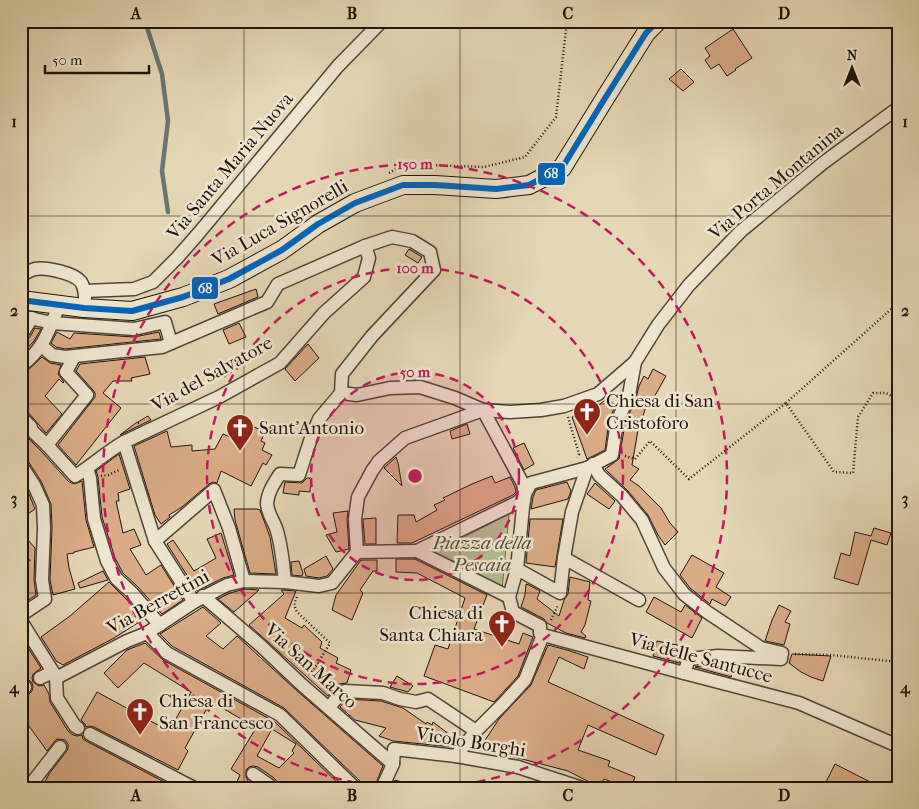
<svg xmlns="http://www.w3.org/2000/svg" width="919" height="809" font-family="'IM FELL French Canon',serif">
  <rect width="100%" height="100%" fill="#e5d7b4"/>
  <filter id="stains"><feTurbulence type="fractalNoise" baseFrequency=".004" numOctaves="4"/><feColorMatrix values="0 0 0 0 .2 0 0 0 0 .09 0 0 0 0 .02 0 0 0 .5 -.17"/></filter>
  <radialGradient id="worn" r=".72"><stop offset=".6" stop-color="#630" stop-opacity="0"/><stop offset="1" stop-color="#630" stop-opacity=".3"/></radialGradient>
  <!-- green -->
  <path fill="#b2bf8f" stroke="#69694d" d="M509,514L502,590L431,554Z"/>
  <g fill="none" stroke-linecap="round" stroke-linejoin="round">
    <!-- stream -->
    <path stroke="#6a7573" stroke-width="4.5" d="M145,21L162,74L168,121L162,171L168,212"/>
  </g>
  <!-- building -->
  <g fill="#daac86" stroke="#20130b" fill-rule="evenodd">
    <path d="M733,29L752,58L735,69L736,70L727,76L719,64L711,69L705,60L710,56L705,48Z"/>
    <path d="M681,69L694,82L683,91L669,79Z"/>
    <path d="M409,249L422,257L418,263L405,255Z"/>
    <path d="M256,289L258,297L218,314L214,304Z"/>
    <path d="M239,323L246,337L229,344L223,330Z"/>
    <path d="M35,328L41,329L34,341L21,355V341L27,339L30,337Z"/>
    <path d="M57,332L70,339L74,333L134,337L159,332L161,339L65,349L56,347L51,343Z"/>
    <path d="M308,344L319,358L295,381L285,369Z"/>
    <path d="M42,357L50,363L61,365L58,374L64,382L63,383L59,379L45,396L62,414L46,433L27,411L21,409V374L26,372Z"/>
    <path d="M145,357L150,374L131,378L132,381H113L103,393L121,408L76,465L58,445L95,397V393L93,390L76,371L80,364Z"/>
    <path d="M226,361L233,371L224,377L216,366Z"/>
    <path d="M653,369L666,376L648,408L646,407L638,430L632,465L639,469L630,480L639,486L661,508L670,523L678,532L665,545L658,535L648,515L628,491L605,469L619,459L625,424L636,398L639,386L644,376L648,379Z"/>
    <path d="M608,398L615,406L609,421L605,450L587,459L572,417L586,411L587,414Z"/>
    <path d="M241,415L252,426L265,432L261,441L265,443L262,450L272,455L266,465L263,463L251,486L221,471L217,483L213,482L209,484L182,507L169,515L170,517L161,524L155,515L134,446L167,431L171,447L192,445V451L215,449L223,434L230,437Z"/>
    <path d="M148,416L151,420L120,435L137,422L139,424L138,422Z"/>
    <path d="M467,424L470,434L452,439L450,431Z"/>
    <path d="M24,434L41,451L69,482L75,484L82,481L86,520L94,547L74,552V553L67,554L69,568L75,589L53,595L50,580L52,528L51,504L41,481L28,461L25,458L21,457V437Z"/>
    <path d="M524,443L534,464L524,470L513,448Z"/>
    <path d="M119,454L130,489L118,493L119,501H116L123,533L134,529L141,545L130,549L146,575L161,565L183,600L162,614L138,587L123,573L115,558L102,517L98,477L96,471Z"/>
    <path d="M396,457L398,463L402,486L384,468Z"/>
    <path d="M492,476L495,483L510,477L515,487L516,492L513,495L412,543H397L398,515H414L416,522L437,510L434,505L445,500L443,498L472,484Z"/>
    <path d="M307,478H311L310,492L299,491V495L283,493L285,482L302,483Z"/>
    <path d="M21,480L27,489L35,509L21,519Z"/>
    <path d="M567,482L571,491L568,499L531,509L533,497L536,490Z"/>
    <path d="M595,483L615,501L609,509L587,494Z"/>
    <path d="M234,509H257L260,510L270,537L276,574L250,573L235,520Z"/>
    <path d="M348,511L347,519L349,549L336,552L326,535L337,532L333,513Z"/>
    <path d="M376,518V544H365L363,519Z"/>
    <path d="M530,519H563L555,567L526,563Z"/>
    <path d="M874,528L891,533L887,545L871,540L858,585L834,578L841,553L850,556L855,532L871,536Z"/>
    <path d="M21,532L35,548L34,580L36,595L21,605Z"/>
    <path d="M221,533L234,575L223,578L197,591L167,544L173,540L194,571L216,558L207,539Z"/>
    <path d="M692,555L724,573L716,587L731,597L725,606L712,599L710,604L690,588L680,575Z"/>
    <path d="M326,556L333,569L327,576L319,578L306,576L304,569Z"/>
    <path d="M396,559H415L487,595L474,629L519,644L523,633L533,637L518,676L494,702L424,676L435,645L448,649L465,598L417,573L396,572Z"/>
    <path d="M361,560H377V571H373L360,590L363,593L352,620L332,610L336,595Z"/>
    <path d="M299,561L303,573L302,576L292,575L291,562Z"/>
    <path d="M103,571L108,580L80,588L78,583Z"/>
    <path d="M570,577L590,582L588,600L591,601L585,625L581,632L586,636L585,638L566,633L547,623L544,619L521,607L525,595L526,584L529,585L540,591L537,599L559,616L564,600L568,594Z"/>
    <path d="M109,582L126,599L144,619L114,638L63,665L58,662H57L41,637L70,616Z"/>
    <path d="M245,589L259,590L234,612L218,599L230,593Z"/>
    <path d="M281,590L296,591L285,618L302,628L304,625L322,642L320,648L338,658L336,663L351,670L347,683L339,684L335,687L328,696L249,625L284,594Z"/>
    <path d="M654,597L681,612L685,605L702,618L692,638L646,612Z"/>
    <path d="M779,605L791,611L785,622L790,624L784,645L765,641L772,620Z"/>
    <path d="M203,607L221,623L206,636L223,649L237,636L296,690L383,766L374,788H363L361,782L284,708L172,646L160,634Z"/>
    <path d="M21,637L41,668L33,674L32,678L33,682L39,686L44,685L49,694L50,702L68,731L73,735L77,736L82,735L83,739L86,741L170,785L168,788H42L49,774L66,752L68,749V744L65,740L57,739L54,742L47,751L26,722L21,725V697L29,694L32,691L33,687L32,683L29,680L25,679L21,680Z"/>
    <path d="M657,641L687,647L679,663L653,656Z"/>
    <path d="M145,643L163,660L275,722L343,788H279L278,783L274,778L258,767L253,766L249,767L246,770V777L248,781L259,788H234L240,775L231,769L256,728L211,701L185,748L188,751L178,770L94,727L90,726L86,727L85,724L81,720L97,692L169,731L191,692L144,663L118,688L104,673L127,650ZM272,729L296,744L292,751L294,753L279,768L257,756Z"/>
    <path d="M548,645L567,650L588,657L584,669L559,657L548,682L664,735L656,755L588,725L578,750L610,761L608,766L635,777L631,788H628L604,779L599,787L568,771L480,748L499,719L531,685Z"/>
    <path d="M792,654L831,656L823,681L811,677L801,672L789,663Z"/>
    <path d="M718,664L734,665L731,677L695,667Z"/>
    <path d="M397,676L413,686L408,692L390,687Z"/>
    <path d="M346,699L381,701L403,708L426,724L427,722L432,725L433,722L450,735L448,738L457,742L452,747L393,741L379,736L386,728L355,720L340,707Z"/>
    <path d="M835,764L882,788H823Z"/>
    <path d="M395,780L409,784V788H391Z"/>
  </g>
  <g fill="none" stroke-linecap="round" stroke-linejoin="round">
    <defs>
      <g id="street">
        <path d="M21,278L24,274C27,272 31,270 35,269C46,267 74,273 81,282C84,287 85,292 85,298"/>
        <path d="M85,291L134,289L153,282L177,258L198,234L338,66L382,21"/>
        <path d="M21,316L52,323L134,329L165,322L171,343"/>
        <path d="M21,333L23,332L32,318"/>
        <path d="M42,346L52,355L65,357L162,347L267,302L278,284L365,246L392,237L412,241L430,252L434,270L372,336L342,374L341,393"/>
        <path d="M21,366C44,349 49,330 59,305"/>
        <path d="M483,410L523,484L525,494L531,483L587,468L612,455L617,422L629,395L635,362L658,325L689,285L741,231L823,163L898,108"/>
        <path d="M21,417L31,427L29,428L47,445L75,476C92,466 106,452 124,442L219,397L280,363L324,313L364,277L369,258L365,246"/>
        <path d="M124,442L155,541L194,602"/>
        <path d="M47,445L87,395L66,372L74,357"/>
        <path d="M593,464L599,475L622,496L642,520L664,568L684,594L707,612L761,648L782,653L781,659L718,656L689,659L684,673"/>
        <path d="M21,465L34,485L43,505L44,528L42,580L45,599L21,615"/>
        <path d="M87,469L90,478L94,519L107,561L116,578L132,593L160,625"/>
        <path d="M525,494L523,507L517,569L509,597L417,551L518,502Z"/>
        <path d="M155,541L214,490L229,528L244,581"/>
        <path d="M357,552L355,519L358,497L372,471L379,461L405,438L483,410L510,412L541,410L564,406L598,394L635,362"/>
        <path d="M564,558L639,600"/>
        <path d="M517,569L560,593L564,558L572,512L587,468"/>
        <path d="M285,582C283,564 282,546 276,528C273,520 267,512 267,503C268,492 274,483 280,474L299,475L310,441L319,419L341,393L357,395L390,388L420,387L455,398L483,410"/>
        <path d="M203,596L261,646L301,684L393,764"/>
        <path d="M509,597L513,612L540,626V633L543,635L684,673L799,703L898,746"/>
        <path d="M21,621L53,672L56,678L57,698L75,726L78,728"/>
        <path d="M147,633L167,653L280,715L355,788"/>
        <path d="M40,678L53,672"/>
        <path d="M56,678L127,641L147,633L194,602L227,585L244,581L285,582L319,586L332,583L357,552L417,551"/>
        <path d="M21,689L25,687"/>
        <path d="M329,708L341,692L345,691L383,693L400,699L416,702L428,699L476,731"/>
        <path d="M90,734L194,788"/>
        <path d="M456,756L476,731L503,704L525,680L543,635"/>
        <path d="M253,774L269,785L271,788"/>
        <path d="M28,788L60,747"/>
        <path d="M382,788L393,764L394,749L456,756L518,767L582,788"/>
      </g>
      <path id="secondary" d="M21,300L84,308L132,311L183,297L229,279L282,250L318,224L355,203L403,185H435L496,189L529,185L562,168L607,95L646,33L658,21"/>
    </defs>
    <!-- street casing -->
    <use href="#street" stroke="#514435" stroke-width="15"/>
    <!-- secondary casing -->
    <use href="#secondary" stroke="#20130b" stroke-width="20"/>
    <!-- path -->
    <g stroke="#20130b" stroke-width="2.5" stroke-dasharray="1 2.5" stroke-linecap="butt">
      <path d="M389,173L399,167L426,165L484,167L525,157L556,117L567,21"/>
      <path d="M786,403L898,303"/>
      <path d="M568,417L579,454L577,457"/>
      <path d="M625,456L635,459L650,441L689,479L786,403L834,472L853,473L858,417L873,393H886L898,400"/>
      <path d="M101,476L108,475L119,470"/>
      <path d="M21,567L30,560"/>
      <path d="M297,597C294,603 294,606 297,612L330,643L318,663L309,675"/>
      <path d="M551,620L558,605"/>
      <path d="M795,654L831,655L898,662"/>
    </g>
    <!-- street -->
    <use href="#street" stroke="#eee5ce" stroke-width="12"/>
    <!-- secondary -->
    <use href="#secondary" stroke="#eee5ce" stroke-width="18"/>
    <defs>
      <path id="bus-1" d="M21,300L84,308L132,311L183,297L229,279L282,250L318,224L355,203L403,185H435L496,189L529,185L562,168L607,95L646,33L658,21"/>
    </defs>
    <!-- bus-1 casing -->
    <use href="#bus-1" stroke="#eee5ce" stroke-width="10"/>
    <!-- bus-1 -->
    <use href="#bus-1" stroke="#0065bd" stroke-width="6"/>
  </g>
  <!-- grid -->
  <path fill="none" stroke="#20130b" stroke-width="1" stroke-opacity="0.55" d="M244,21V788M460,21V788M676,21V788M21,216H898M21,404H898M21,593H898"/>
  <!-- distance rings -->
  <circle cx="415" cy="476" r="104" fill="#c2185b" fill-opacity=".12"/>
  <g fill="none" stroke="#c2185b" stroke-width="2.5" stroke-dasharray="9 6">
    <circle cx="415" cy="476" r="104"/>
    <circle cx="415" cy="476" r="208"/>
    <path d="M401 788A312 312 0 1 1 429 788"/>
  </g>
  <!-- icons -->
  <defs>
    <symbol id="church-pin" viewBox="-11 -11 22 30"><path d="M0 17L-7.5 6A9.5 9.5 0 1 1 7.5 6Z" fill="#8f2418" stroke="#eee5ce"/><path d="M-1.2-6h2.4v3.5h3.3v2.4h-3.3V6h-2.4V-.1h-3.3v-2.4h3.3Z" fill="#fff"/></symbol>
  </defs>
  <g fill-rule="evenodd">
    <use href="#church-pin" x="571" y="396" width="32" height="43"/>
    <use href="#church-pin" x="224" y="412" width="32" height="43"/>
    <use href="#church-pin" x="486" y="608" width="32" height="43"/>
    <use href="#church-pin" x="124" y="696" width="32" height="43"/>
  </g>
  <g text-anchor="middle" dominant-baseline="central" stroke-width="5" stroke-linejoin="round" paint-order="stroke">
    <!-- street labels -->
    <g font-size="19" fill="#20130b" stroke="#eee5ce">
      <text transform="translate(230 166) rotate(-50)">Via Santa Maria Nuova</text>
      <text transform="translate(776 182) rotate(-40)">Via Porta Montanina</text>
      <text transform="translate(280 223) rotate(-30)">Via Luca Signorelli</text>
      <text transform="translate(212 374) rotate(-29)">Via del Salvatore</text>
      <text transform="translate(158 602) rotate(-29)">Via Berrettini</text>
      <text transform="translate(701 658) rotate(15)">Via delle Santucce</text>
      <text transform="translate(311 666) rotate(42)">Via San Marco</text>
      <text transform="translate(471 742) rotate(9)">Vicolo Borghi</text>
    </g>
    <!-- poi labels -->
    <g font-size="19" fill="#20130b" stroke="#eee5ce" text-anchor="start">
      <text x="606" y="401">Chiesa di San<tspan x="606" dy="22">Cristoforo</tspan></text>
      <text x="259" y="428">Sant'Antonio</text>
      <text x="483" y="613" text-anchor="end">Chiesa di<tspan x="483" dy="22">Santa Chiara</tspan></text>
      <text x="159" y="701">Chiesa di<tspan x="159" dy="22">San Francesco</tspan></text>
    </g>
    <!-- park labels -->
    <g font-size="19" font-style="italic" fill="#534f39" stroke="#eee5ce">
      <text x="482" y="543">Piazza della<tspan x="482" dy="22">Pescaia</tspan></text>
    </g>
  </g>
  <circle cx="415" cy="476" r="8" fill="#c2185b" stroke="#eee5ce" stroke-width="2.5"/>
  <g font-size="15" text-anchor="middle" font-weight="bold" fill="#c2185b" stroke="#eee5ce" stroke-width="5" stroke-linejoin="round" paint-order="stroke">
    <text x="415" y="169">150 m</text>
    <text x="415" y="273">100 m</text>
    <text x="415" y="377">50 m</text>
  </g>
  <g stroke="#eee5ce" stroke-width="2">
    <rect x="537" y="162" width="29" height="24" rx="5" fill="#0065bd"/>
    <rect x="191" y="276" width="28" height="24" rx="5" fill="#0065bd"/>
  </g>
  <g font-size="14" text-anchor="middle" font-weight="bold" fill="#fff">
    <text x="551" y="178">68</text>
    <text x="205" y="293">68</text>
  </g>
  <!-- margin -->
  <rect width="919" height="809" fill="none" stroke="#e5d7b4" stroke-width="55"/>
  <!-- north arrow -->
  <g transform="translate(852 68)" stroke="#eee5ce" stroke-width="4" paint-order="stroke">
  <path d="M0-4L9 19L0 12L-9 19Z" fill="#20130b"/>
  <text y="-8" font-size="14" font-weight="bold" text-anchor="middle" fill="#20130b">N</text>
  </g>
  <!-- scale -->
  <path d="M45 65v8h104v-8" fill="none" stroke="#20130b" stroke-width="2.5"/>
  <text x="52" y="65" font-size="15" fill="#20130b" stroke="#eee5ce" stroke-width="4" paint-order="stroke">50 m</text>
  <rect x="28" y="28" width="864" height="754" fill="none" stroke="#20130b" stroke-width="2"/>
  <g font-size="16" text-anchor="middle" font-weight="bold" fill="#20130b">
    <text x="136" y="19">A</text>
    <text x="352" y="19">B</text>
    <text x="568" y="19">C</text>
    <text x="784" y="19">D</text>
    <text x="14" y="127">1</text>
    <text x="905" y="127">1</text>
    <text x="14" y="316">2</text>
    <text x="905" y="316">2</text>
    <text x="14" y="504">3</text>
    <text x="905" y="504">3</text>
    <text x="14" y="693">4</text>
    <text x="905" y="693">4</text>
    <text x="136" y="801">A</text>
    <text x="352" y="801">B</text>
    <text x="568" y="801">C</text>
    <text x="784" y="801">D</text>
  </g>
  <rect width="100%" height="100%" filter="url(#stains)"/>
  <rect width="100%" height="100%" fill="url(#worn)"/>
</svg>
